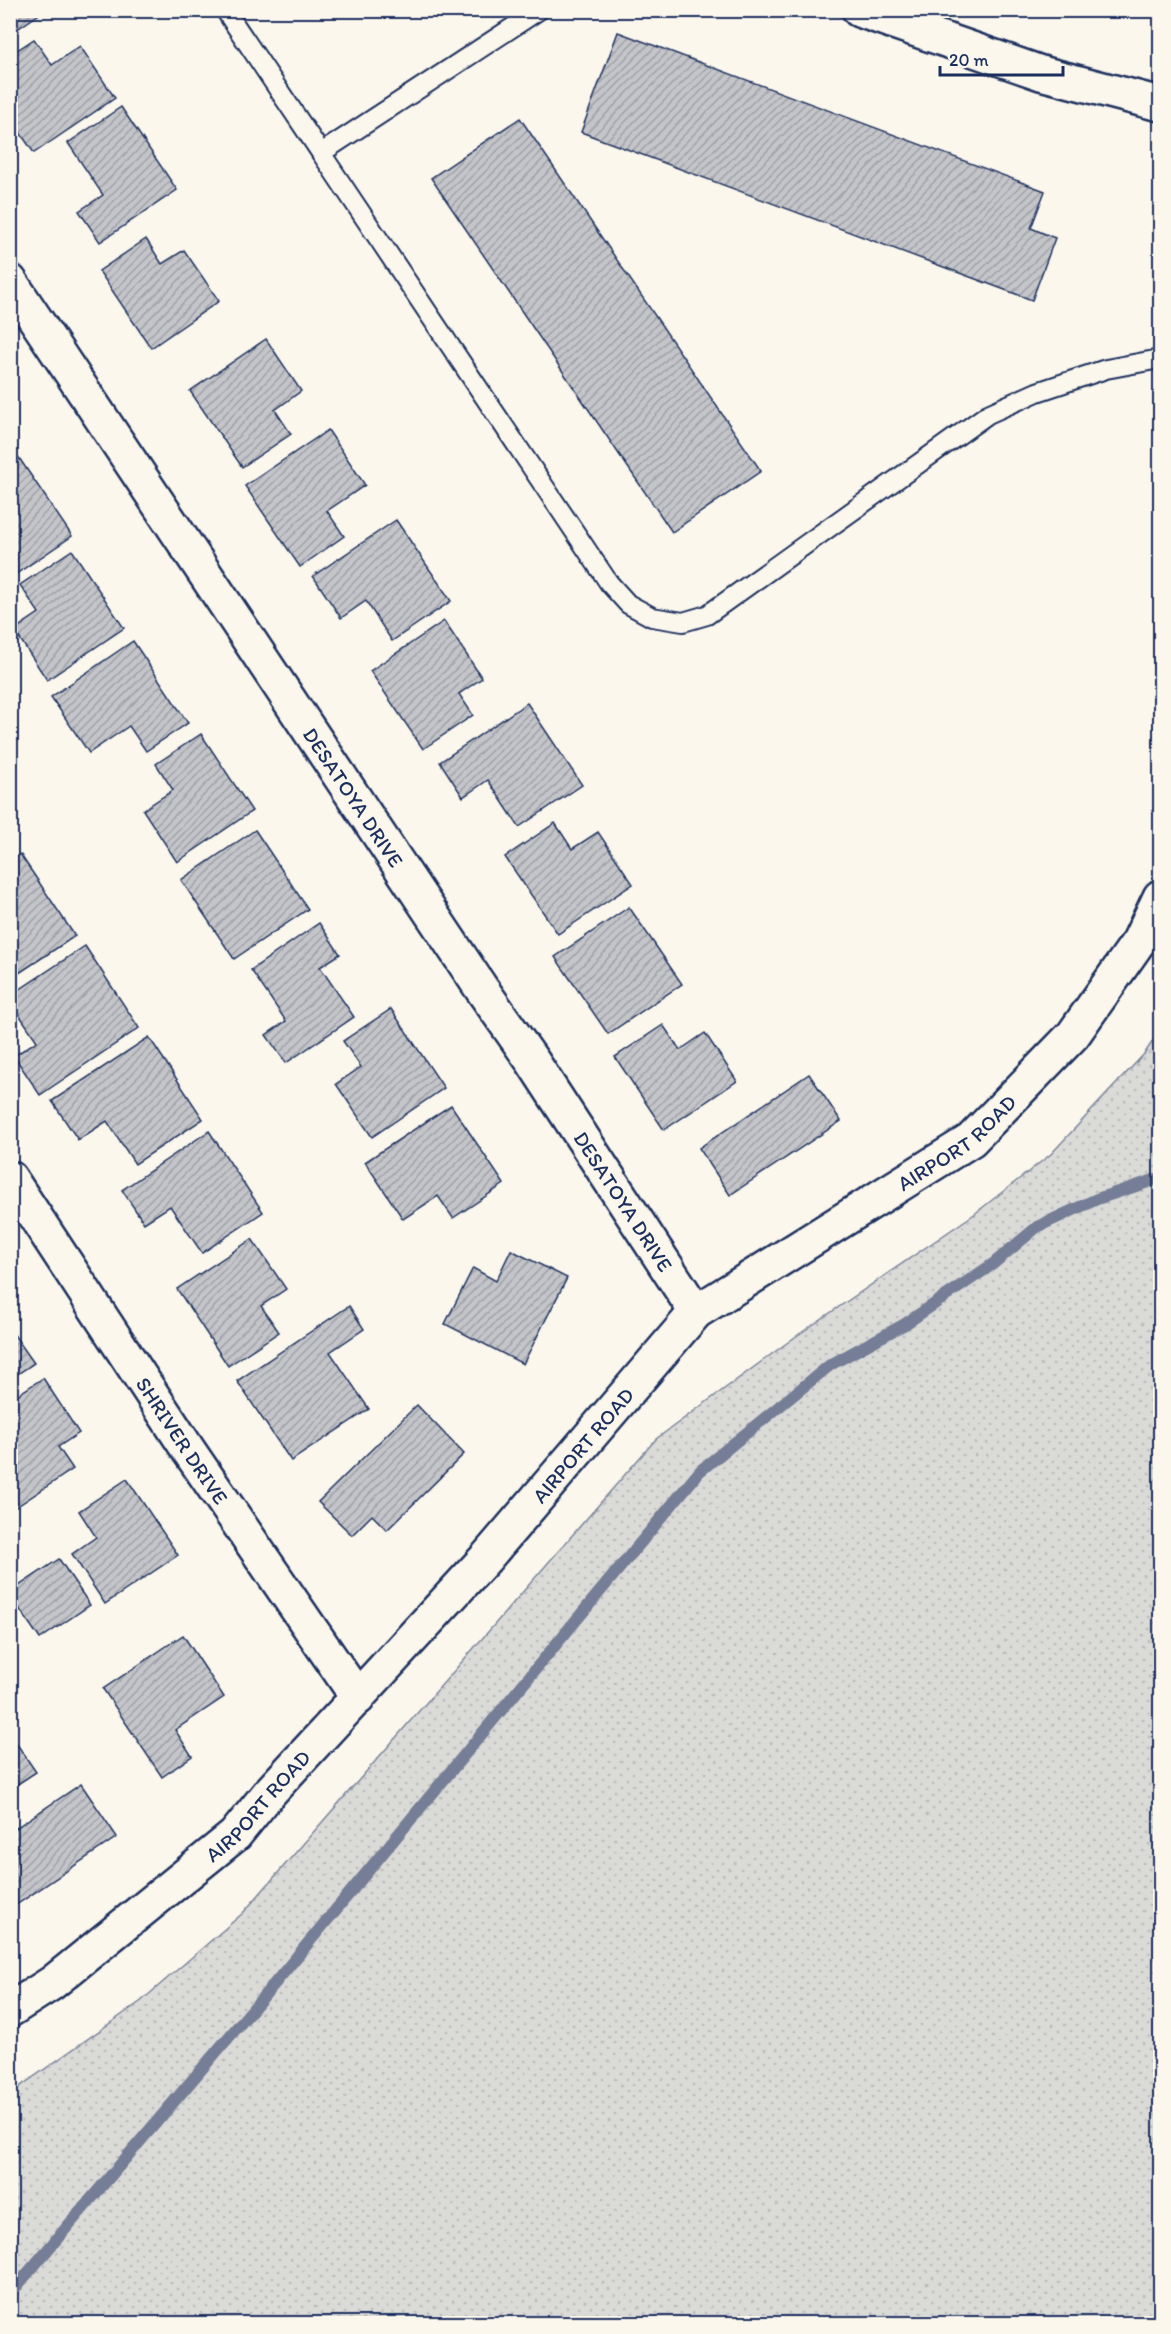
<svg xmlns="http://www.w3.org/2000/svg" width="1171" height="2334" font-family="Itim,sans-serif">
  <defs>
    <pattern id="grass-dots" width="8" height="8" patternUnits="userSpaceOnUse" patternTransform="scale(1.5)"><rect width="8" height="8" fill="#dadad7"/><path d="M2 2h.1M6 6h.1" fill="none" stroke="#babbbb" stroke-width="1.8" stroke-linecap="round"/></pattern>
    <pattern id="building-hatch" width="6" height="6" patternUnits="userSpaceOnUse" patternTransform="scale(1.5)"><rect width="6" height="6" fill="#c3c5c9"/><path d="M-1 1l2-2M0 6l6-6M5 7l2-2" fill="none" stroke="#9ea0a6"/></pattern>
  </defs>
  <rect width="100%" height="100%" fill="#fbf7ec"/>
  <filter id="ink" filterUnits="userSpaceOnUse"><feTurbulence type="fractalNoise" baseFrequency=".0167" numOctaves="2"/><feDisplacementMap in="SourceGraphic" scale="12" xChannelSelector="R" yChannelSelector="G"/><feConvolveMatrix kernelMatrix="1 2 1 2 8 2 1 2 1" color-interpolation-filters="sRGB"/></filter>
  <g filter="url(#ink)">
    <!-- grass -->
    <path fill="url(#grass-dots)" stroke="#7a849a" stroke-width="1.5" d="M1160,1030V2323H11V2093L140,2002L243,1913L656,1439L795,1337L973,1215L1051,1154L1145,1053Z"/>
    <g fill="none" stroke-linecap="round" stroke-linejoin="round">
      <!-- stream -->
      <path stroke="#747e96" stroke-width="12" d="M10,2294L275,1983L700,1471L830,1365L905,1324L993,1264L1037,1227L1097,1199L1160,1178"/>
    </g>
    <!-- building -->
    <g fill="url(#building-hatch)" stroke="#1b2f5e" stroke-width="1.5">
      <path d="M10,10H45L10,34Z"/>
      <path d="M618,32L1045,191L1031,228L1055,238L1032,300L581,132Z"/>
      <path d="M34,39L52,65L80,46L115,98L34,153L10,118V55Z"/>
      <path d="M121,107L177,190L100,242L79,211L103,195L68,143Z"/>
      <path d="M520,118L761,471L672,532L431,178Z"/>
      <path d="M146,239L162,264L184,250L219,301L151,348L99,271Z"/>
      <path d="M266,339L301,391L275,410L291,434L242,467L190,391Z"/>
      <path d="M328,430L365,485L327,511L344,536L300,567L245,486Z"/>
      <path d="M15,452L72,536L10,578V455Z"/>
      <path d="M396,520L451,601L392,641L366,601L341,618L313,576Z"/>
      <path d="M72,550L124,628L47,680L14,630L39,613L20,585Z"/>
      <path d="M444,621L482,678L459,694L473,715L423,749L370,671Z"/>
      <path d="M133,641L188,723L146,751L129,726L89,753L51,697Z"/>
      <path d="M527,703L582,785L519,827L488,780L463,797L440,762Z"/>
      <path d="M201,734L252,811L177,862L143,810L173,790L156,764Z"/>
      <path d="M555,823L572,849L598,832L633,884L558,934L505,857Z"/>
      <path d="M255,830L308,909L234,959L181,880Z"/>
      <path d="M20,854L75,936L10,979V861Z"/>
      <path d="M629,907L682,984L608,1034L555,957Z"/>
      <path d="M319,923L340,954L320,967L354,1017L286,1063L266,1035L286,1021L251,970Z"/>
      <path d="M85,946L139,1028L40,1095L14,1056L37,1041L10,1001V996Z"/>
      <path d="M391,1009L444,1088L372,1137L336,1084L361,1067L343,1041Z"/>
      <path d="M663,1025L680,1050L705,1033L737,1081L664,1130L615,1057Z"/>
      <path d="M149,1037L203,1119L135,1164L107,1121L78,1140L52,1101Z"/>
      <path d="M809,1074L841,1121L730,1195L699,1148Z"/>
      <path d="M451,1105L504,1184L453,1218L438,1196L403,1219L365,1162Z"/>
      <path d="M209,1131L263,1212L202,1253L170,1206L144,1223L122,1190Z"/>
      <path d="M252,1239L286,1289L261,1306L279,1332L228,1366L177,1289Z"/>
      <path d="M511,1250L567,1278L523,1364L445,1324L473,1268L496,1281Z"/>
      <path d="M349,1306L364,1329L330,1352L369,1409L291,1461L237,1381Z"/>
      <path d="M10,1329L34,1363L10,1379Z"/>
      <path d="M43,1378L79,1433L58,1447L73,1469L16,1507L10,1499V1400Z"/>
      <path d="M417,1405L464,1454L387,1530L372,1515L352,1535L318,1502Z"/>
      <path d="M127,1479L178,1555L105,1604L72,1554L96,1537L79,1511Z"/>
      <path d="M59,1559L90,1605L40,1639L10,1595V1592Z"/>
      <path d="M183,1635L224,1697L175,1730L192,1756L162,1777L103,1689Z"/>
      <path d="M10,1734L36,1772L10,1789Z"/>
      <path d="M81,1784L117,1837L10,1909V1832Z"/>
    </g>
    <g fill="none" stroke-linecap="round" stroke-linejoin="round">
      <defs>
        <g id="lane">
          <path d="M225,10L321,153"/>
          <path d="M539,10L321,153L609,583L628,604L652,617L683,622L707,615L988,414L1037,392L1106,369L1160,359"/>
        </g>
        <g id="street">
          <path d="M859,10L1041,73L1160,104"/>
          <path id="s1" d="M10,281L481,988L533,1062L696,1312"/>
          <path id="s2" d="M10,1178L189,1451L358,1698"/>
        </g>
        <g id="secondary">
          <path id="s3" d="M10,2010L52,1983L235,1835L269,1793L486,1558L696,1312L971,1140L1073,1035L1139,941L1160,897"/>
        </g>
      </defs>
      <!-- lane casing -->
      <use href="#lane" stroke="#1b2f5e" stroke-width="22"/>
      <!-- street casing -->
      <use href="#street" stroke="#1b2f5e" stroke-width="38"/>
      <!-- secondary casing -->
      <use href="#secondary" stroke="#1b2f5e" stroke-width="38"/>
      <!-- lane -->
      <use href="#lane" stroke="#fbf7ec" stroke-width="18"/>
      <!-- street -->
      <use href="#street" stroke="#fbf7ec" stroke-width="33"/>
      <!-- secondary -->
      <use href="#secondary" stroke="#fbf7ec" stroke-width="33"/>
    </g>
  </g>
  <g text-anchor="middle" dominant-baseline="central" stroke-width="6" stroke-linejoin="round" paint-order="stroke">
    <!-- street labels -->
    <g font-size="21" fill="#1b2f5e" stroke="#fbf7ec">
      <text stroke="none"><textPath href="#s1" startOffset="620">DESATOYA DRIVE</textPath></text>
      <text stroke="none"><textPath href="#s3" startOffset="1294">AIRPORT ROAD</textPath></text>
      <text stroke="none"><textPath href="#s1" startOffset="1106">DESATOYA DRIVE</textPath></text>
      <text stroke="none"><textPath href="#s2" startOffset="314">SHRIVER DRIVE</textPath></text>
      <text stroke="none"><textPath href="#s3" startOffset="808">AIRPORT ROAD</textPath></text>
      <text stroke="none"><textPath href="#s3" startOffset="322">AIRPORT ROAD</textPath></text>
    </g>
  </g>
  <!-- margin -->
  <rect width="1171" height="2334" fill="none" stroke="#fbf7ec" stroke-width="36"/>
  <rect x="18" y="18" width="1135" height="2298" fill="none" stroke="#1b2f5e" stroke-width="2" filter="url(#ink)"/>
  <!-- scale -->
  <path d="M940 66v9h123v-9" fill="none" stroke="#1b2f5e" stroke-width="3"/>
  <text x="949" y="66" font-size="18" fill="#1b2f5e" stroke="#fbf7ec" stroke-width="4.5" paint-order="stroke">20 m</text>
</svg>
